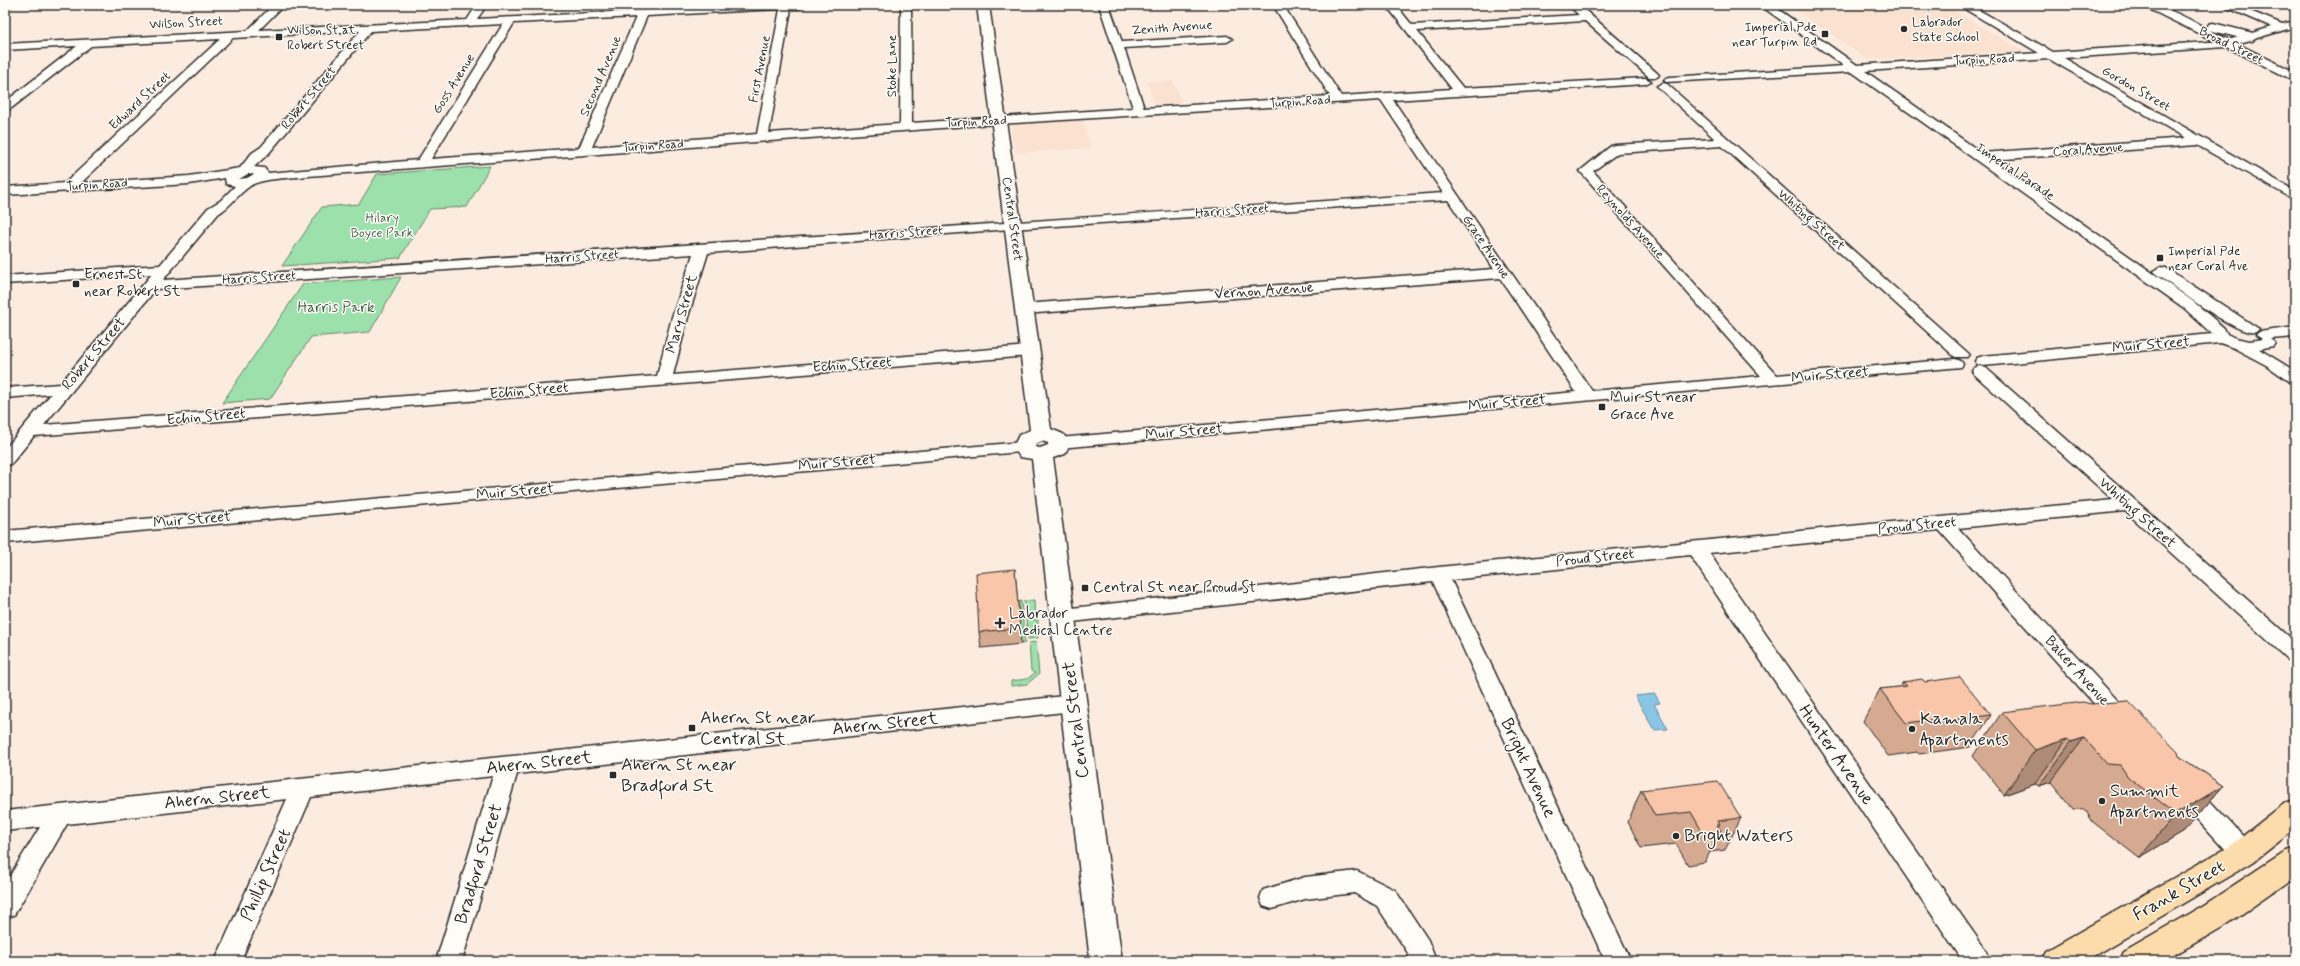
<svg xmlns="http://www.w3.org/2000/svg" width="2300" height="966" font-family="Mynerve,sans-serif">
  <rect width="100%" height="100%" fill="#fcece0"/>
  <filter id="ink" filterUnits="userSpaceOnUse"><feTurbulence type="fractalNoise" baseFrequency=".025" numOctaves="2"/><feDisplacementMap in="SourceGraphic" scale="8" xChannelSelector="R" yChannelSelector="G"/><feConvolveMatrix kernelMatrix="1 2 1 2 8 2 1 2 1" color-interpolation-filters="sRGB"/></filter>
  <g filter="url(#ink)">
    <!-- built -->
    <g fill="#fbe1d0">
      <path d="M1788,5H1944L2025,52L1867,59Z"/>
      <path d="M1173,81L1182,103L1155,105L1147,82Z"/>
      <path d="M1083,120L1090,148L1015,153L1011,128L1018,124Z"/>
    </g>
    <!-- green -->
    <g fill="#9ce0ab" stroke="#64866b">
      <path d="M490,166L467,207L430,209L400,258L282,266L322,207L359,204L377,174Z"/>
      <path d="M401,277L370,332L311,337L270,399L222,403L303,284Z"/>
      <path d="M1034,600L1035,620H1038V638L1028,639L1024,601Z"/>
      <path d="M1021,601L1025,643L1021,644L1018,602Z"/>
      <path d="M1036,642L1039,674L1027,684L1011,686V681L1027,679L1035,673L1031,671L1029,643Z"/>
    </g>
    <!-- water -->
    <path fill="#88c6e8" stroke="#63889c" d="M1655,694L1660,703L1654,704L1668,729L1654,730L1635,696Z"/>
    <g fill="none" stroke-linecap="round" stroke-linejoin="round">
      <defs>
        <g id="minor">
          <path d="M273,5H284L259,30L467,20L477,5H487L477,19L743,5H805L800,8L791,9L769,133L900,124L901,5H911L912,123L1133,108L1099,5H1109L1122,42L1227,36L1232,39L1227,42L1124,48L1144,108L1330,96L1273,5H1283L1341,96L1452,89L1386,5H1396L1412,25L1579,15L1568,5H1579L1657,73L1659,75L1657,77H1649L1585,21L1417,31L1463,88L1645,78L1651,81L1645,84L1393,100L1592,391L1761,376L1580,171L1611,146L1615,145L1715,139L1659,88L1657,86L1663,83L1667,84L1969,354L1967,357H1955L1722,146L1618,153L1593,171L1777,375L1955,359L1961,361L1963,364L1961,367L1059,448L1053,447L1050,443L1053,439L1059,438L1576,392L1500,278L1024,314L1016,309L1024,304L1494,269L1448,200L1010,229L708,253L688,317L673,375L1029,346L1035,348L1037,351L1035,354L1029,356L34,436L11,464L5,466V449L51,394L5,398V388L60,384L152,274L5,284V276L160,265L208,208L220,201L235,186L226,184L225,178L189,184L5,195V187L65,183L220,39L91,46L9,110L5,112V102L77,46L5,50V44L247,31ZM780,9L757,134L592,147L647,16ZM636,17L579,148L431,159L514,23ZM503,24L418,160L268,173L264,168L254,167L269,153L371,31ZM360,31L261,147L252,153L240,168L189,176L81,183L233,38ZM1381,100L1443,193C1016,222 590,252 163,280L218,214C231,206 238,194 250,186C262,178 293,178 308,176L981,125ZM248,174H254L247,178L239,179ZM693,254L672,317L657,376L44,425L156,289Z"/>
          <path d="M1760,5H1772L1857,65L2039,53L1958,5H1970L2053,52L2225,41L2272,27L2221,5H2235L2282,24L2295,21V27L2226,47L2064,58L2295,191V200L2197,145L1992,160L2194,302L2224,328L2227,334L2235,338L2250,341L2262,339L2256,335L2259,332L2295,327V337L2270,339L2275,343L2273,346L2259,349L2295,371V383L2289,381L2266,365L2234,348L2220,343L1983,366L1977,364L1975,361L1977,358L1983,356L2212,334L2184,308L1852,72L1666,82L1664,80L1666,78L1670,77L1844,66ZM2049,59L2186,138L1982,153L1865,71Z"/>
          <path d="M2161,267L2166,268L2259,329L2256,332C2238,337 2174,286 2156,274L2154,271Z"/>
          <path d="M1980,366L1986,368L2295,642V662L2288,659L2125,511L1958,528L2130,714L2133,720L2130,726L2122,729L2114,726L1939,530L1709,553L1987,952L1991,961H1963L1690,555L1451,580L1631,961H1605L1433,582L1063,623L1056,621L1053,616L1056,611L1063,609L1439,567L2113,500L1974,374L1972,371L1974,368Z"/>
          <path d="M1024,442L1030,443L1033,447L1030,451L5,543V531Z"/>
          <path d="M1073,695L1081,697L1084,703L1081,709L1073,711L517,774L462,961H436L493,776L311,797L241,961H215L287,799L67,824L14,915L5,918V884L40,827L5,831V811Z"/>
          <path d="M2186,781L2194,784L2252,846L2255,853L2252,860L2243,863L2234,860L2178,798L2174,791L2178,784Z"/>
          <path d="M1357,871L1395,890L1428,940L1436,961H1410L1408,953L1377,906L1354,893L1305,899L1272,909L1263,906L1260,898L1263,890L1305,877Z"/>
        </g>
        <path id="tertiary" d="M2141,5C2168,5 2185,18 2208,29L2207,27L2209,24L2213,23L2257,34L2258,37L2252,41L2209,30L2295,72V81Z"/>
        <path id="secondary" d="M977,5H989L1051,429L1063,434L1070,443L1065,454L1053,458L1122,961H1090L1032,459L1020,457L1013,447L1019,435L1030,430ZM1042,441L1048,443V445L1040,448L1035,447L1036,444Z"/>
        <g id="trunk">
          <path d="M2295,800V829L2253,862L2086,961H2041L2046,951L2233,844L2285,803Z"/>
          <path d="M2295,848V877L2226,925L2164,961H2119L2124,951L2204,905L2284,852Z"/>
        </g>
      </defs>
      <!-- minor casing -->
      <use href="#minor" stroke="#2b2b2b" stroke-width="3"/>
      <!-- tertiary casing -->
      <use href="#tertiary" stroke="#2b2b2b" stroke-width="3"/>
      <!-- secondary casing -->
      <use href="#secondary" stroke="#2b2b2b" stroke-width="3"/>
      <!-- trunk casing -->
      <use href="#trunk" stroke="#2b2b2b" stroke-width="3"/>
      <!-- minor -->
      <use href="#minor" fill="#fdfcf7" fill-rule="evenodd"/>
      <!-- tertiary -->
      <use href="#tertiary" fill="#fdfcf7" fill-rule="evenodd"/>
      <!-- secondary -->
      <use href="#secondary" fill="#fdfcf7" fill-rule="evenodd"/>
      <!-- trunk -->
      <use href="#trunk" fill="#fddcac" fill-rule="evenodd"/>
    </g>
    <!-- wall -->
    <g fill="#d6aa91" stroke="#2b2b2b">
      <path d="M1015,569L1021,644L981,648L979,632Z"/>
      <path d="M1903,682H1925L1991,715L1970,747L1919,754L1917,752L1888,756L1863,721L1880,689L1900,687Z"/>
      <path d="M2002,712L2179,756L2223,786L2184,831L2139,858L2093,822L2085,810L2073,809L2051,782L2039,786L2035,784L2004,795L1973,756Z"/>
      <path d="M1641,790L1741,818L1725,850L1710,852L1705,862L1688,865L1676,844L1641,848L1628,822Z"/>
    </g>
    <!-- shaded-wall -->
    <g fill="#ae8b76" stroke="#2b2b2b">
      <path d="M2084,738L2051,782L2039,786L2071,742Z"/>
      <path d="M2067,739L2035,784L2004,795L2035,750Z"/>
      <path d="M2223,786L2184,831L2139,858L2176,814Z"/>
    </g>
    <!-- building -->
    <g fill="#f9c6a9" stroke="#2b2b2b">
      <path d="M1015,569L1020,628L979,632L976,573Z"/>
      <path d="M1960,677L1991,715L1938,722L1937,719L1906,723L1880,689L1907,686L1903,682L1922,679L1925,682Z"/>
      <path d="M2128,701L2178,752L2179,756L2223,786L2176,814L2128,777L2120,765L2107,764L2084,738L2071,742L2067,739L2035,750L2002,712L2083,702L2091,704Z"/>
      <path d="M1718,781L1741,818L1718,821L1720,825H1717L1721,831L1703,833L1691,812L1655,816L1641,790Z"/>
    </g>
  </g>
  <!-- markers -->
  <g fill="#2b2b2b" stroke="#fdfcf7" stroke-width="1.5">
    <circle cx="1904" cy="29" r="4"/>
    <rect x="1821" y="30" width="8" height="8" rx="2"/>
    <rect x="275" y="33" width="8" height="8" rx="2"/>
    <rect x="2156" y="254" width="8" height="8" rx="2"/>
    <rect x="72" y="280" width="8" height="8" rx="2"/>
    <rect x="1598" y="403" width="8" height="8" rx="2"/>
    <rect x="1081" y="584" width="8" height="8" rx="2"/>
    <path d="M998 617h4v4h4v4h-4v4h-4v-4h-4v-4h4z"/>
    <rect x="688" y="724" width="8" height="8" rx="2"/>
    <circle cx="1912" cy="729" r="4"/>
    <rect x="609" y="771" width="8" height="8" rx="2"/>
    <circle cx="2102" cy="801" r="4"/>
    <circle cx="1676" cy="836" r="4"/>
  </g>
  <g text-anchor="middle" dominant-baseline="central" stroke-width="3" stroke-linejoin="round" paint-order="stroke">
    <!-- far-poi labels -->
    <g font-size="13" fill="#2b2b2b" stroke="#fdfcf7" text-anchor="start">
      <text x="1912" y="22">Labrador<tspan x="1912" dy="15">State School</tspan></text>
      <text x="1817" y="27" text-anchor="end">Imperial Pde<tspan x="1817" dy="15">near Turpin Rd</tspan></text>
      <text x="287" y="30">Wilson St at<tspan x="287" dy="15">Robert Street</tspan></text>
      <text x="2168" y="251">Imperial Pde<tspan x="2168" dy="15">near Coral Ave</tspan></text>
    </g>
    <!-- far-street labels -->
    <g font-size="13" fill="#2b2b2b" stroke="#fdfcf7">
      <text transform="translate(186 23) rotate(-3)">Wilson Street</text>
      <text transform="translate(1172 28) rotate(-4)">Zenith Avenue</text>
      <text transform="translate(2231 46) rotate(26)">Broad Street</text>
      <text transform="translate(1984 60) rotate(-3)">Turpin Road</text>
      <text transform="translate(892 66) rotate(-90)">Stoke Lane</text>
      <text transform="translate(760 69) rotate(-79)">First Avenue</text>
      <text transform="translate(601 76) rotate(-67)">Second Avenue</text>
      <text transform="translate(454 84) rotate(-58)">Goss Avenue</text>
      <text transform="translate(2136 89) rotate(30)">Gordon Street</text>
      <text transform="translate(309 98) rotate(-50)">Robert Street</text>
      <text transform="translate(140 101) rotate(-43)">Edward Street</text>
      <text transform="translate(1300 102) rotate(-4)">Turpin Road</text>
      <text transform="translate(976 122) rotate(-3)">Turpin Road</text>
      <text transform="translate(653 146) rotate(-4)">Turpin Road</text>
      <text transform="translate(2088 150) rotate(-4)">Coral Avenue</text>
      <text transform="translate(2015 172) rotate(34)">Imperial Parade</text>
      <text transform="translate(97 185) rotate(-4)">Turpin Road</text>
      <text transform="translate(1232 211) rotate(-4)">Harris Street</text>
      <text transform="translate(1012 219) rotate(82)">Central Street</text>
      <text transform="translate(1811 220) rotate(42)">Whiting Street</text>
      <text transform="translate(1630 222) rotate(48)">Reynolds Avenue</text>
      <text transform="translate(906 233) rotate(-4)">Harris Street</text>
      <text transform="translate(1486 247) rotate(56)">Grace Avenue</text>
      <text transform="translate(582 257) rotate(-4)">Harris Street</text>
      <text transform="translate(259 278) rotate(-4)">Harris Street</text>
    </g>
    <!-- far-park labels -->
    <g font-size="13" fill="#4d6151" stroke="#fdfcf7">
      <text x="382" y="218">Hilary<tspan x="382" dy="15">Boyce Park</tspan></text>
    </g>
    <!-- poi labels -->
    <g font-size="15" fill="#2b2b2b" stroke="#fdfcf7" text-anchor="start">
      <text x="84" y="275">Ernest St<tspan x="84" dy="17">near Robert St</tspan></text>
      <text x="1610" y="398">Muir St near<tspan x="1610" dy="17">Grace Ave</tspan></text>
      <text x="1093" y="588">Central St near Proud St</text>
      <text x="1009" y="614">Labrador<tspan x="1009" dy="17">Medical Centre</tspan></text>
    </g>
    <!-- street labels -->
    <g font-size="15" fill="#2b2b2b" stroke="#fdfcf7">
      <text transform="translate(1264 291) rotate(-4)">Vernon Avenue</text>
      <text transform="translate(682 314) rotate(-74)">Mary Street</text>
      <text transform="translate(2151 345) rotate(-5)">Muir Street</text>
      <text transform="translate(94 354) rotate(-50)">Robert Street</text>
      <text transform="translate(852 365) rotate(-4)">Echin Street</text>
      <text transform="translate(1830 375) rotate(-5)">Muir Street</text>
      <text transform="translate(529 391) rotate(-5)">Echin Street</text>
      <text transform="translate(1507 403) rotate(-5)">Muir Street</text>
      <text transform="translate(206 417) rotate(-5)">Echin Street</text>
      <text transform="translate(1184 432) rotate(-5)">Muir Street</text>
      <text transform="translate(837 463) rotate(-5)">Muir Street</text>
      <text transform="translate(515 492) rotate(-5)">Muir Street</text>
      <text transform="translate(2137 513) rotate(42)">Whiting Street</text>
      <text transform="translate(192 520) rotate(-5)">Muir Street</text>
      <text transform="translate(1917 526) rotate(-6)">Proud Street</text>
      <text transform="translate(1595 558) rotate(-6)">Proud Street</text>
      <text transform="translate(2077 671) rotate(48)">Baker Avenue</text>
    </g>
    <!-- park labels -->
    <g font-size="15" fill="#4d6151" stroke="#fdfcf7">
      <text x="336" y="308">Harris Park</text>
    </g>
    <!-- near-poi labels -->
    <g font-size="18" fill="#2b2b2b" stroke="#fdfcf7" text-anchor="start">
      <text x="700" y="718">Ahern St near<tspan x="700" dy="21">Central St</tspan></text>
      <text x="1920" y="719">Kamala<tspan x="1920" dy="21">Apartments</tspan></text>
      <text x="621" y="765">Ahern St near<tspan x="621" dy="21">Bradford St</tspan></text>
      <text x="2110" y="791">Summit<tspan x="2110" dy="21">Apartments</tspan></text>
      <text x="1684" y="836">Bright Waters</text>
    </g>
    <!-- near-street labels -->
    <g font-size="18" fill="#2b2b2b" stroke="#fdfcf7">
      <text transform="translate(1076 720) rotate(-97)">Central Street</text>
      <text transform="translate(885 724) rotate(-6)">Ahern Street</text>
      <text transform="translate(1836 755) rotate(55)">Hunter Avenue</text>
      <text transform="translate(539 763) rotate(-6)">Ahern Street</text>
      <text transform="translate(1528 768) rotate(65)">Bright Avenue</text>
      <text transform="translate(217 798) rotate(-6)">Ahern Street</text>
      <text transform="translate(479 864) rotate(-73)">Bradford Street</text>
      <text transform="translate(266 875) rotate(-66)">Phillip Street</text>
      <text transform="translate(2179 891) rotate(-30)">Frank Street</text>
    </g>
  </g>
  <!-- margin -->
  <rect width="2300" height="966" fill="none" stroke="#fdfcf7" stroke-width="20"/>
  <rect x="10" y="10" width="2280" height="946" fill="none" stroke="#2b2b2b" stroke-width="1.5" filter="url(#ink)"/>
</svg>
